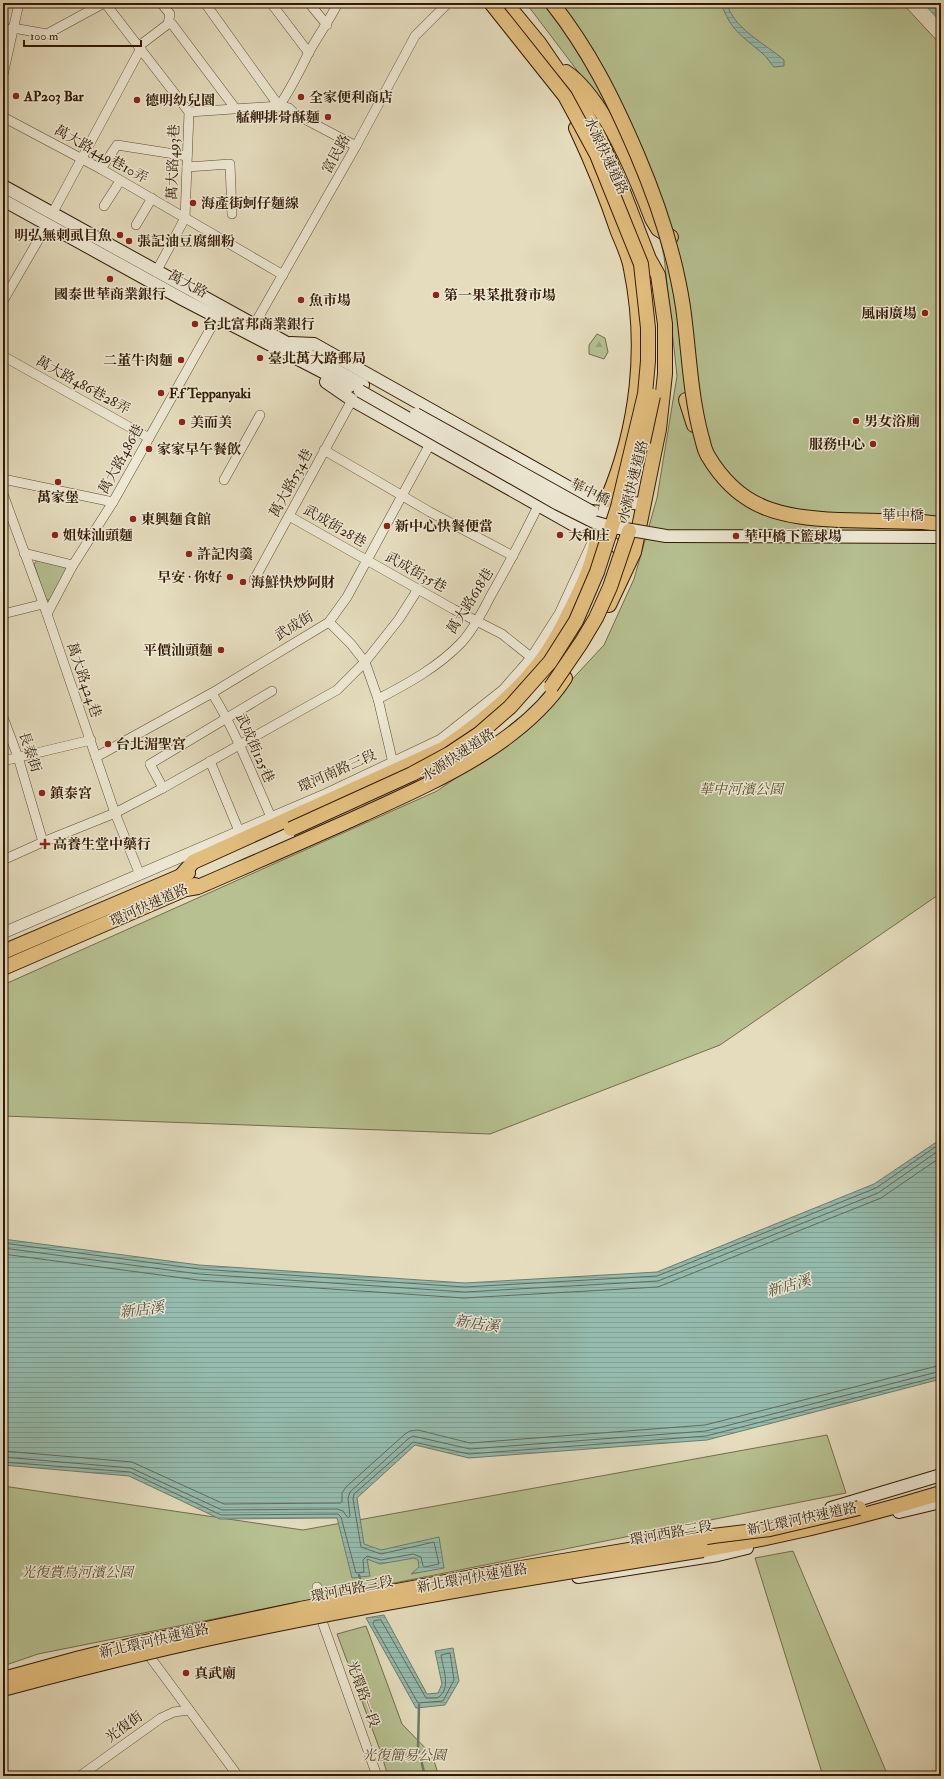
<svg xmlns="http://www.w3.org/2000/svg" width="944" height="1779" font-family="'IM FELL Double Pica','Noto Serif TC',serif">
  <defs>
    <pattern id="forest-firs" width="22" height="20" patternUnits="userSpaceOnUse"><rect width="22" height="20" fill="#b6c090"/><path d="M5 1l3.5 6h-7zM16 11l3.5 6h-7z" fill="#9da47b"/></pattern>
    <pattern id="water-rules" width="6" height="5" patternUnits="userSpaceOnUse"><rect width="6" height="5" fill="#95bcaf"/><path d="M0 2.5h6" fill="none" stroke="#81a195"/></pattern>
  </defs>
  <rect width="100%" height="100%" fill="#e4dcbd"/>
  <filter id="stains"><feTurbulence type="fractalNoise" baseFrequency=".005" numOctaves="4"/><feColorMatrix values="0 0 0 0 .2 0 0 0 0 .09 0 0 0 0 .02 0 0 0 .5 -.17"/></filter>
  <radialGradient id="worn" r=".72"><stop offset=".6" stop-color="#630" stop-opacity="0"/><stop offset="1" stop-color="#630" stop-opacity=".3"/></radialGradient>
  <!-- green -->
  <g fill="#b6c090" stroke="#746c4a">
    <path d="M526,3H902L941,45V893L720,1045L490,1134L3,1116V985L437,791L525,730L604,645L634,579L657,498L677,376L664,256L654,213L598,98Z"/>
    <path d="M38,559L66,565L69,571L53,600H46L34,564Z"/>
    <path d="M827,1435L846,1493L38,1654L3,1666V1486L303,1530Z"/>
    <path d="M793,1551L888,1776H823L755,1558Z"/>
    <path d="M366,1626L402,1724L432,1755L439,1776H388L380,1750L337,1634Z"/>
  </g>
  <!-- forest -->
  <path fill="url(#forest-firs)" stroke="#746c4a" d="M597,334L605,338L608,352L604,359L589,354V345Z"/>
  <!-- water -->
  <g fill="url(#water-rules)" stroke="#6e7b6a">
    <path d="M721,3H727C733,29 766,44 784,60V66L774,67C770,63 767,57 762,53C741,35 731,31 721,3Z"/>
    <path d="M923,3H941V22Z"/>
    <path d="M941,1139V1379L707,1440L469,1458L415,1445L357,1498L364,1544L381,1550L439,1537L444,1568L411,1574L419,1567L418,1560L414,1558L380,1564L367,1559L370,1576L352,1578L337,1518L220,1519L129,1476L3,1465V1239L199,1265L465,1283L657,1272L874,1184Z"/>
    <path d="M384,1615L427,1694L438,1693L442,1684L435,1651L453,1648L459,1681L445,1705L416,1708L366,1618Z"/>
  </g>
  <g fill="none" stroke-linecap="round" stroke-linejoin="round">
    <!-- shore -->
    <g stroke="#646a59" stroke-width="1">
      <path d="M3,1243L199,1269L465,1287L657,1276L876,1188L941,1143"/>
      <path d="M3,1248L199,1274L465,1292L658,1281L878,1193L941,1149"/>
      <path d="M3,1254L198,1280L464,1298L658,1287L881,1198L941,1157"/>
      <path d="M3,1451L132,1462L224,1504L340,1503L342,1502V1493L346,1487L405,1434L410,1431L418,1430L470,1443L705,1425L941,1365"/>
      <path d="M3,1457L131,1468L222,1510L337,1509L343,1511L348,1518L350,1516L348,1498L350,1492L408,1439L413,1436L470,1449L706,1431L941,1371"/>
      <path d="M3,1462L130,1472L221,1515L338,1514L341,1517L356,1573L364,1572L363,1560L367,1556L381,1560L413,1554L421,1557L423,1566L425,1567L439,1564L434,1542L381,1554L361,1547L353,1499L354,1494L413,1442L469,1454L706,1436L941,1376"/>
      <path d="M381,1620L426,1698H437C452,1690 443,1669 441,1655L450,1653L454,1680L443,1701L418,1703L373,1624L374,1621Z"/>
    </g>
    <!-- stream -->
    <g stroke="#6e7b6a" stroke-width="2.5">
      <path d="M359,1575L364,1592"/>
      <path d="M419,1705L418,1748L425,1776"/>
    </g>
    <defs>
      <g id="minor">
        <path d="M105,3L189,112L185,218L156,272"/>
        <path d="M205,3L279,106"/>
        <path d="M271,3L309,53"/>
        <path d="M309,3L327,25"/>
        <path d="M172,24L235,108"/>
        <path d="M3,32L13,28L47,34L104,3"/>
        <path d="M139,46L168,24L170,14L161,3"/>
        <path d="M3,75L19,3"/>
        <path d="M279,106C291,89 299,72 308,54C317,37 329,21 338,3"/>
        <path d="M189,112L279,106L289,108L295,114L356,146"/>
        <path d="M3,117L101,169L283,275"/>
        <path d="M187,167L230,164L232,214"/>
        <path d="M101,169L117,145L187,156"/>
        <path d="M104,206L120,181"/>
        <path d="M52,214L141,48"/>
        <path d="M136,225L152,198"/>
        <path d="M3,301L47,225"/>
        <path d="M254,325L356,146L415,36L448,3"/>
        <path d="M3,356L149,438"/>
        <path d="M324,450L430,512L513,556"/>
        <path d="M3,479L113,502"/>
        <path d="M224,480L260,415"/>
        <path d="M3,494L47,614L115,813L140,875"/>
        <path d="M289,516L453,609L502,634L532,658"/>
        <path d="M24,553L73,565"/>
        <path d="M254,580L352,400"/>
        <path d="M3,614L43,604"/>
        <path d="M47,614L73,565L113,502L217,317"/>
        <path d="M329,622L351,644L365,662L378,699L393,763"/>
        <path d="M212,693C236,732 252,774 271,817"/>
        <path d="M378,699C407,684 438,667 461,643C473,630 482,613 490,597C507,567 523,537 538,506"/>
        <path d="M3,717L18,757L43,842"/>
        <path d="M96,757L212,693L329,622L347,597L430,444"/>
        <path d="M3,761L91,740"/>
        <path d="M210,761L239,831"/>
        <path d="M163,788L150,764L272,691"/>
        <path d="M3,860L43,842L115,813L163,788L337,690L365,662L399,619L418,589"/>
        <path d="M317,1587L322,1621L377,1776"/>
        <path d="M150,1657L238,1776"/>
        <path d="M80,1776L161,1718L174,1712L189,1710"/>
        <path d="M939,1776L941,1775"/>
      </g>
      <path id="tertiary" d="M3,933L327,794L441,740L504,690L532,658L560,614L597,534L607,500"/>
      <g id="secondary">
        <path d="M3,186L363,385"/>
        <path d="M3,200L184,300L350,386"/>
        <path d="M291,343L314,344L586,497C606,500 624,500 643,505"/>
        <path d="M326,382L352,400L577,527L604,536L617,547L631,551"/>
        <path d="M831,1508L941,1475"/>
        <path d="M899,1512L941,1502"/>
        <path d="M578,1577L718,1555L747,1548"/>
      </g>
      <g id="trunk">
        <path d="M506,3L539,43L582,106L599,137L624,194L649,259L658,275L665,324V374L659,429L634,552L609,605"/>
        <path d="M566,72C604,98 636,177 652,219L658,229L671,237"/>
        <path d="M576,128C592,162 606,196 618,232C623,244 629,256 631,269C647,347 638,427 607,500"/>
        <path d="M686,400L694,425"/>
        <path d="M839,520L922,522L941,524"/>
        <path d="M181,876L193,862L443,749C478,725 511,699 538,665C554,645 566,620 577,597C587,577 596,556 597,534"/>
        <path d="M186,889L198,887C253,863 309,839 364,814C434,782 522,744 565,678"/>
        <path d="M3,952L188,873"/>
        <path d="M3,968L195,885"/>
        <path d="M703,1550C783,1536 863,1517 941,1493"/>
      </g>
    </defs>
    <!-- minor casing -->
    <use href="#minor" stroke="#5f4a32" stroke-width="10"/>
    <!-- tertiary casing -->
    <use href="#tertiary" stroke="#5f4a32" stroke-width="12"/>
    <!-- secondary casing -->
    <use href="#secondary" stroke="#331903" stroke-width="14"/>
    <!-- trunk casing -->
    <use href="#trunk" stroke="#331903" stroke-width="16"/>
    <!-- minor -->
    <use href="#minor" stroke="#ede8d4" stroke-width="9"/>
    <!-- tertiary -->
    <use href="#tertiary" stroke="#ede8d4" stroke-width="11"/>
    <!-- secondary -->
    <use href="#secondary" stroke="#ede8d4" stroke-width="12"/>
    <!-- trunk -->
    <use href="#trunk" stroke="#e2be7e" stroke-width="14"/>
    <defs>
      <g id="secondary-bridge">
        <path d="M360,391L558,504L594,522L608,526L666,536L941,537"/>
        <path d="M416,414L592,512"/>
      </g>
      <g id="trunk-bridge">
        <path d="M552,3C589,50 613,98 637,154C658,203 675,254 683,307C689,350 690,393 701,435C703,441 704,450 708,456C740,510 781,517 839,520"/>
        <path d="M643,442L653,396"/>
        <path d="M551,687L581,643L596,618L610,587L629,531"/>
        <path d="M291,829L412,774L449,754L479,734L510,707L550,662L576,621L597,572L618,507L645,394L648,361V328L641,264L597,155L565,96L491,3"/>
        <path d="M3,1679L80,1658L145,1642L300,1609L515,1569L713,1536L770,1529L859,1508"/>
        <path d="M3,1689C86,1667 170,1646 254,1629C403,1598 553,1574 703,1550"/>
      </g>
    </defs>
    <!-- secondary-bridge casing -->
    <use href="#secondary-bridge" stroke="#331903" stroke-width="14" stroke-linecap="butt"/>
    <!-- trunk-bridge casing -->
    <use href="#trunk-bridge" stroke="#331903" stroke-width="16" stroke-linecap="butt"/>
    <!-- secondary-bridge -->
    <use href="#secondary-bridge" stroke="#ede8d4" stroke-width="12"/>
    <!-- trunk-bridge -->
    <use href="#trunk-bridge" stroke="#e2be7e" stroke-width="14"/>
  </g>
  <!-- markers -->
  <g fill="#8f2418" stroke="#ede8d4" stroke-width="1.5">
    <circle cx="16" cy="96" r="4"/>
    <circle cx="301" cy="97" r="4"/>
    <circle cx="137" cy="100" r="4"/>
    <circle cx="328" cy="117" r="4"/>
    <circle cx="193" cy="203" r="4"/>
    <circle cx="120" cy="235" r="4"/>
    <circle cx="129" cy="241" r="4"/>
    <circle cx="110" cy="279" r="4"/>
    <circle cx="436" cy="295" r="4"/>
    <circle cx="301" cy="300" r="4"/>
    <circle cx="925" cy="313" r="4"/>
    <circle cx="195" cy="324" r="4"/>
    <circle cx="260" cy="358" r="4"/>
    <circle cx="181" cy="360" r="4"/>
    <circle cx="161" cy="393" r="4"/>
    <circle cx="856" cy="421" r="4"/>
    <circle cx="182" cy="422" r="4"/>
    <circle cx="873" cy="444" r="4"/>
    <circle cx="149" cy="449" r="4"/>
    <circle cx="58" cy="482" r="4"/>
    <circle cx="133" cy="519" r="4"/>
    <circle cx="387" cy="526" r="4"/>
    <circle cx="55" cy="535" r="4"/>
    <circle cx="560" cy="535" r="4"/>
    <circle cx="736" cy="536" r="4"/>
    <circle cx="189" cy="554" r="4"/>
    <circle cx="230" cy="577" r="4"/>
    <circle cx="243" cy="582" r="4"/>
    <circle cx="221" cy="650" r="4"/>
    <circle cx="108" cy="744" r="4"/>
    <circle cx="42" cy="793" r="4"/>
    <path d="M43 838h4v4h4v4h-4v4h-4v-4h-4v-4h4z"/>
    <circle cx="186" cy="1673" r="4"/>
  </g>
  <g text-anchor="middle" dominant-baseline="central" stroke-width="3" stroke-linejoin="round" paint-order="stroke">
    <!-- poi labels -->
    <g font-size="14" font-weight="bold" fill="#331903" stroke="#ede8d4" text-anchor="start">
      <text x="24" y="96">AP203 Bar</text>
      <text x="309" y="97">全家便利商店</text>
      <text x="145" y="100">德明幼兒園</text>
      <text x="320" y="117" text-anchor="end">艋舺排骨酥麵</text>
      <text x="201" y="203">海產街蚵仔麵線</text>
      <text x="112" y="235" text-anchor="end">明弘無刺虱目魚</text>
      <text x="137" y="241">張記油豆腐細粉</text>
      <text x="110" y="294" text-anchor="middle">國泰世華商業銀行</text>
      <text x="444" y="295">第一果菜批發市場</text>
      <text x="309" y="300">魚市場</text>
      <text x="917" y="313" text-anchor="end">風雨廣場</text>
      <text x="203" y="324">台北富邦商業銀行</text>
      <text x="268" y="358">臺北萬大路郵局</text>
      <text x="173" y="360" text-anchor="end">二董牛肉麵</text>
      <text x="169" y="393">F.f Teppanyaki</text>
      <text x="864" y="421">男女浴廁</text>
      <text x="190" y="422">美而美</text>
      <text x="865" y="444" text-anchor="end">服務中心</text>
      <text x="157" y="449">家家早午餐飲</text>
      <text x="58" y="497" text-anchor="middle">萬家堡</text>
      <text x="141" y="519">東興麵食館</text>
      <text x="395" y="526">新中心快餐便當</text>
      <text x="63" y="535">姐妹汕頭麵</text>
      <text x="568" y="535">大和庄</text>
      <text x="744" y="536">華中橋下籃球場</text>
      <text x="197" y="554">許記肉羹</text>
      <text x="222" y="577" text-anchor="end">早安 · 你好</text>
      <text x="251" y="582">海鮮快炒阿財</text>
      <text x="213" y="650" text-anchor="end">平價汕頭麵</text>
      <text x="116" y="744">台北湄聖宮</text>
      <text x="50" y="793">鎮泰宮</text>
      <text x="53" y="844">高養生堂中藥行</text>
      <text x="194" y="1673">真武廟</text>
    </g>
    <!-- street labels -->
    <g font-size="14" fill="#331903" stroke="#ede8d4">
      <text transform="translate(101 154) rotate(29)">萬大路449巷10弄</text>
      <text transform="translate(336 154) rotate(-61)">富民路</text>
      <text transform="translate(606 156) rotate(65)">水源快速道路</text>
      <text transform="translate(173 162) rotate(-88)">萬大路493巷</text>
      <text transform="translate(188 284) rotate(28)">萬大路</text>
      <text transform="translate(83 385) rotate(29)">萬大路486巷28弄</text>
      <text transform="translate(121 459) rotate(-61)">萬大路486巷</text>
      <text transform="translate(633 481) rotate(-76)">水源快速道路</text>
      <text transform="translate(291 483) rotate(-62)">萬大路534巷</text>
      <text transform="translate(590 492) rotate(26)">華中橋</text>
      <text x="903" y="515">華中橋</text>
      <text transform="translate(335 526) rotate(30)">武成街28巷</text>
      <text transform="translate(416 572) rotate(29)">武成街35巷</text>
      <text transform="translate(470 601) rotate(-58)">萬大路618巷</text>
      <text transform="translate(294 626) rotate(-31)">武成街</text>
      <text transform="translate(84 680) rotate(71)">萬大路424巷</text>
      <text transform="translate(255 748) rotate(66)">武成街125巷</text>
      <text transform="translate(30 752) rotate(71)">長泰街</text>
      <text transform="translate(458 755) rotate(-33)">水源快速道路</text>
      <text transform="translate(337 771) rotate(-24)">環河南路三段</text>
      <text transform="translate(149 905) rotate(-24)">環河快速道路</text>
      <text transform="translate(802 1519) rotate(-12)">新北環河快速道路</text>
      <text transform="translate(671 1533) rotate(-10)">環河西路三段</text>
      <text transform="translate(472 1578) rotate(-10)">新北環河快速道路</text>
      <text transform="translate(352 1589) rotate(-11)">環河西路三段</text>
      <text transform="translate(154 1641) rotate(-13)">新北環河快速道路</text>
      <text transform="translate(363 1694) rotate(70)">光環路一段</text>
      <text transform="translate(124 1727) rotate(-36)">光復街</text>
    </g>
    <!-- park labels -->
    <g font-size="14" font-style="italic" fill="#5a4b2d" stroke="#ede8d4">
      <text x="741" y="789">華中河濱公園</text>
      <text x="77" y="1572">光復賞鳥河濱公園</text>
      <text x="404" y="1755">光復簡易公園</text>
    </g>
    <!-- water labels -->
    <g font-size="15" font-style="italic" fill="#504a37" stroke="#ede8d4">
      <text transform="translate(789 1286) rotate(-16)">新店溪</text>
      <text transform="translate(142 1310) rotate(-7)">新店溪</text>
      <text transform="translate(477 1324) rotate(8)">新店溪</text>
    </g>
  </g>
  <!-- margin -->
  <rect width="944" height="1779" fill="none" stroke="#e4dcbd" stroke-width="16"/>
  <rect x="4" y="4" width="936" height="1771" fill="none" stroke="#331903" stroke-width="2"/>
  <rect x="8" y="8" width="928" height="1763" fill="none" stroke="#331903"/>
  <!-- scale -->
  <path d="M24 40v6h117v-6" fill="none" stroke="#331903" stroke-width="2"/>
  <text x="30" y="40" font-size="12" fill="#331903" stroke="#ede8d4" stroke-width="3" paint-order="stroke">100 m</text>
  <rect width="100%" height="100%" filter="url(#stains)"/>
  <rect width="100%" height="100%" fill="url(#worn)"/>
</svg>
